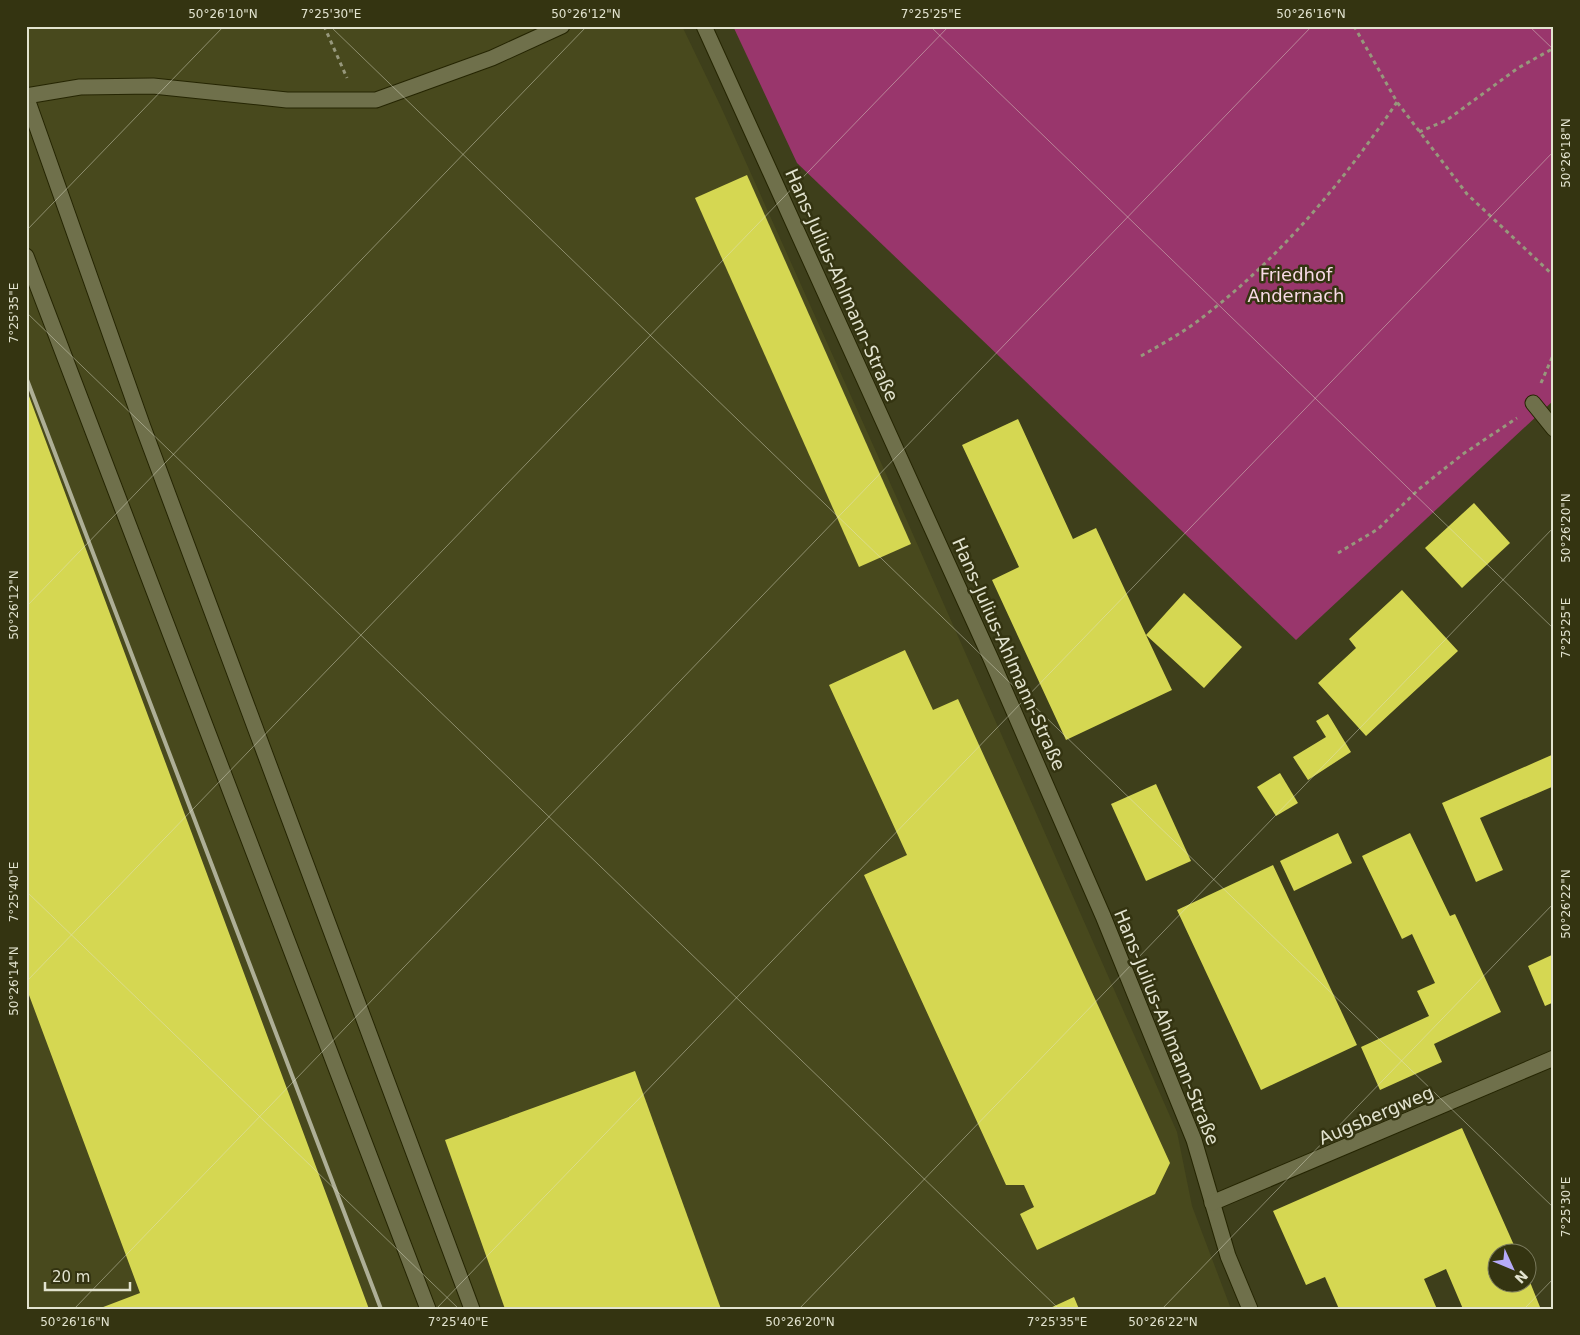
<svg xmlns="http://www.w3.org/2000/svg" width="1580" height="1335" font-family="'DejaVu Sans',sans-serif">
  <rect width="100%" height="100%" fill="#3e3f1b"/>
  <!-- built -->
  <path fill="#48491d" d="M26,26H682L721,107L900,505L1177,1132L1192,1206L1231,1309H26Z"/>
  <!-- green -->
  <path fill="#99366c" d="M733,26H1554V400L1296,640L797,163Z"/>
  <!-- building -->
  <g fill="#d5d752">
    <path d="M747,175L911,544L859,567L695,198Z"/>
    <path d="M26,388L369,1309H98L140,1293L26,987Z"/>
    <path d="M1018,419L1073,539L1096,528L1146,635L1184,593L1242,647L1204,688L1146,635L1172,690L1066,740L992,580L1019,567L962,445Z"/>
    <path d="M1474,503L1510,543L1462,588L1425,548Z"/>
    <path d="M1402,590L1458,651L1366,736L1318,683L1356,648L1349,639Z"/>
    <path d="M905,650L933,710L958,699L1170,1163L1155,1194L1037,1250L1020,1214L1034,1207L1024,1185H1006L864,875L907,855L829,685Z"/>
    <path d="M1328,714L1351,752L1308,780L1293,757L1326,737L1316,721Z"/>
    <path d="M1554,754V786L1480,818L1503,870L1476,882L1442,803Z"/>
    <path d="M1280,773L1298,803L1276,816L1257,787Z"/>
    <path d="M1156,784L1191,861L1146,881L1111,804Z"/>
    <path d="M1338,833L1352,863L1294,891L1280,861Z"/>
    <path d="M1410,833L1450,916L1455,914L1501,1012L1434,1044L1442,1062L1380,1090L1361,1047L1429,1016L1417,991L1435,983L1412,934L1402,939L1362,856Z"/>
    <path d="M1273,865L1357,1045L1261,1090L1177,910Z"/>
    <path d="M1554,954V1002L1545,1006L1528,966Z"/>
    <path d="M635,1071L721,1309H505L445,1140Z"/>
    <path d="M1462,1128L1517,1252H1498V1282H1528V1277L1540,1307L1536,1309H1463L1446,1269L1424,1279L1437,1309H1339L1325,1277L1306,1285L1273,1211Z"/>
    <path d="M1074,1297L1079,1309H1048Z"/>
  </g>
  <g fill="none" stroke-linecap="round" stroke-linejoin="round">
    <defs>
      <g id="minor">
        <path d="M704,26L991,659L1103,916L1194,1140L1228,1256L1250,1309"/>
        <path d="M26,96L143,427L472,1309"/>
        <path d="M26,96L80,87L153,86L287,100H376L492,58L562,26"/>
        <path d="M26,256L428,1309"/>
        <path d="M1533,403L1554,429"/>
        <path d="M1212,1203L1554,1058"/>
      </g>
    </defs>
    <!-- minor casing -->
    <use href="#minor" stroke="#252502" stroke-width="17"/>
    <!-- path -->
    <g stroke="#97987c" stroke-width="3" stroke-dasharray="4 4" stroke-linecap="butt">
      <path d="M324,26L347,78"/>
      <path d="M1354,26L1397,102L1467,194L1554,276"/>
      <path d="M1419,132L1447,120L1518,68L1554,48"/>
      <path d="M1141,356C1162,344 1184,332 1203,317C1280,258 1343,182 1397,102"/>
      <path d="M1541,383L1554,353"/>
      <path d="M1338,553L1378,529L1419,489L1463,454L1517,418"/>
    </g>
    <!-- minor -->
    <use href="#minor" stroke="#6f704b" stroke-width="15"/>
    <!-- rail -->
    <path stroke="#aeaf96" stroke-width="4" d="M26,377L381,1309"/>
  </g>
  <!-- ticks -->
  <path fill="none" stroke="#e2e3cf" stroke-width="1" stroke-opacity="0.45" d="M330,26L1554,1208M930,26L1554,629M1529,26L1554,50M26,231L224,26M26,312L1059,1309M26,607L587,26M26,891L459,1309M26,982L949,26M74,1309L1312,26M436,1309L1554,151M799,1309L1554,527M1162,1309L1554,903M1524,1309L1554,1278"/>
  <g text-anchor="middle" dominant-baseline="central" stroke-width="5" stroke-linejoin="round" paint-order="stroke">
    <!-- park labels -->
    <g font-size="18" fill="#f8dae6" stroke="#343411">
      <text x="1296" y="274">Friedhof<tspan x="1296" dy="21">Andernach</tspan></text>
    </g>
    <!-- street labels -->
    <g font-size="18" fill="#e2e3cf" stroke="#343411">
      <text transform="translate(842 285) rotate(66)">Hans-Julius-Ahlmann-Straße</text>
      <text transform="translate(1009 654) rotate(66)">Hans-Julius-Ahlmann-Straße</text>
      <text transform="translate(1167 1027) rotate(68)">Hans-Julius-Ahlmann-Straße</text>
      <text transform="translate(1376 1115) rotate(-23)">Augsbergweg</text>
    </g>
  </g>
  <!-- border -->
  <rect width="1580" height="1335" fill="none" stroke="#343411" stroke-width="55"/>
  <!-- north arrow -->
  <g transform="translate(1512 1268) rotate(134)"><circle r="24" fill="#343411" stroke="#7a7a5d"/>
  <path d="M0-4L9 19L0 12L-9 19Z" fill="#b6abf8"/>
  <text y="-8" font-size="14" font-weight="bold" text-anchor="middle" fill="#e2e3cf">N</text>
  </g>
  <!-- scale -->
  <path d="M45 1282v8h85v-8" fill="none" stroke="#e2e3cf" stroke-width="2.5"/>
  <text x="52" y="1282" font-size="15" fill="#e2e3cf" stroke="#343411" stroke-width="4" paint-order="stroke">20 m</text>
  <rect x="28" y="28" width="1524" height="1280" fill="none" stroke="#e2e3cf" stroke-width="2"/>
  <g font-size="12" text-anchor="middle" fill="#e2e3cf">
    <text x="223" y="18">50°26'10"N</text>
    <text x="331" y="18">7°25'30"E</text>
    <text x="586" y="18">50°26'12"N</text>
    <text x="931" y="18">7°25'25"E</text>
    <text x="1311" y="18">50°26'16"N</text>
    <text transform="translate(1566 153) rotate(-90)" y="4">50°26'18"N</text>
    <text transform="translate(14 313) rotate(-90)" y="4">7°25'35"E</text>
    <text transform="translate(1566 528) rotate(-90)" y="4">50°26'20"N</text>
    <text transform="translate(14 605) rotate(-90)" y="4">50°26'12"N</text>
    <text transform="translate(1566 628) rotate(-90)" y="4">7°25'25"E</text>
    <text transform="translate(14 892) rotate(-90)" y="4">7°25'40"E</text>
    <text transform="translate(1566 904) rotate(-90)" y="4">50°26'22"N</text>
    <text transform="translate(14 981) rotate(-90)" y="4">50°26'14"N</text>
    <text transform="translate(1566 1207) rotate(-90)" y="4">7°25'30"E</text>
    <text x="75" y="1326">50°26'16"N</text>
    <text x="458" y="1326">7°25'40"E</text>
    <text x="800" y="1326">50°26'20"N</text>
    <text x="1057" y="1326">7°25'35"E</text>
    <text x="1163" y="1326">50°26'22"N</text>
  </g>
</svg>
